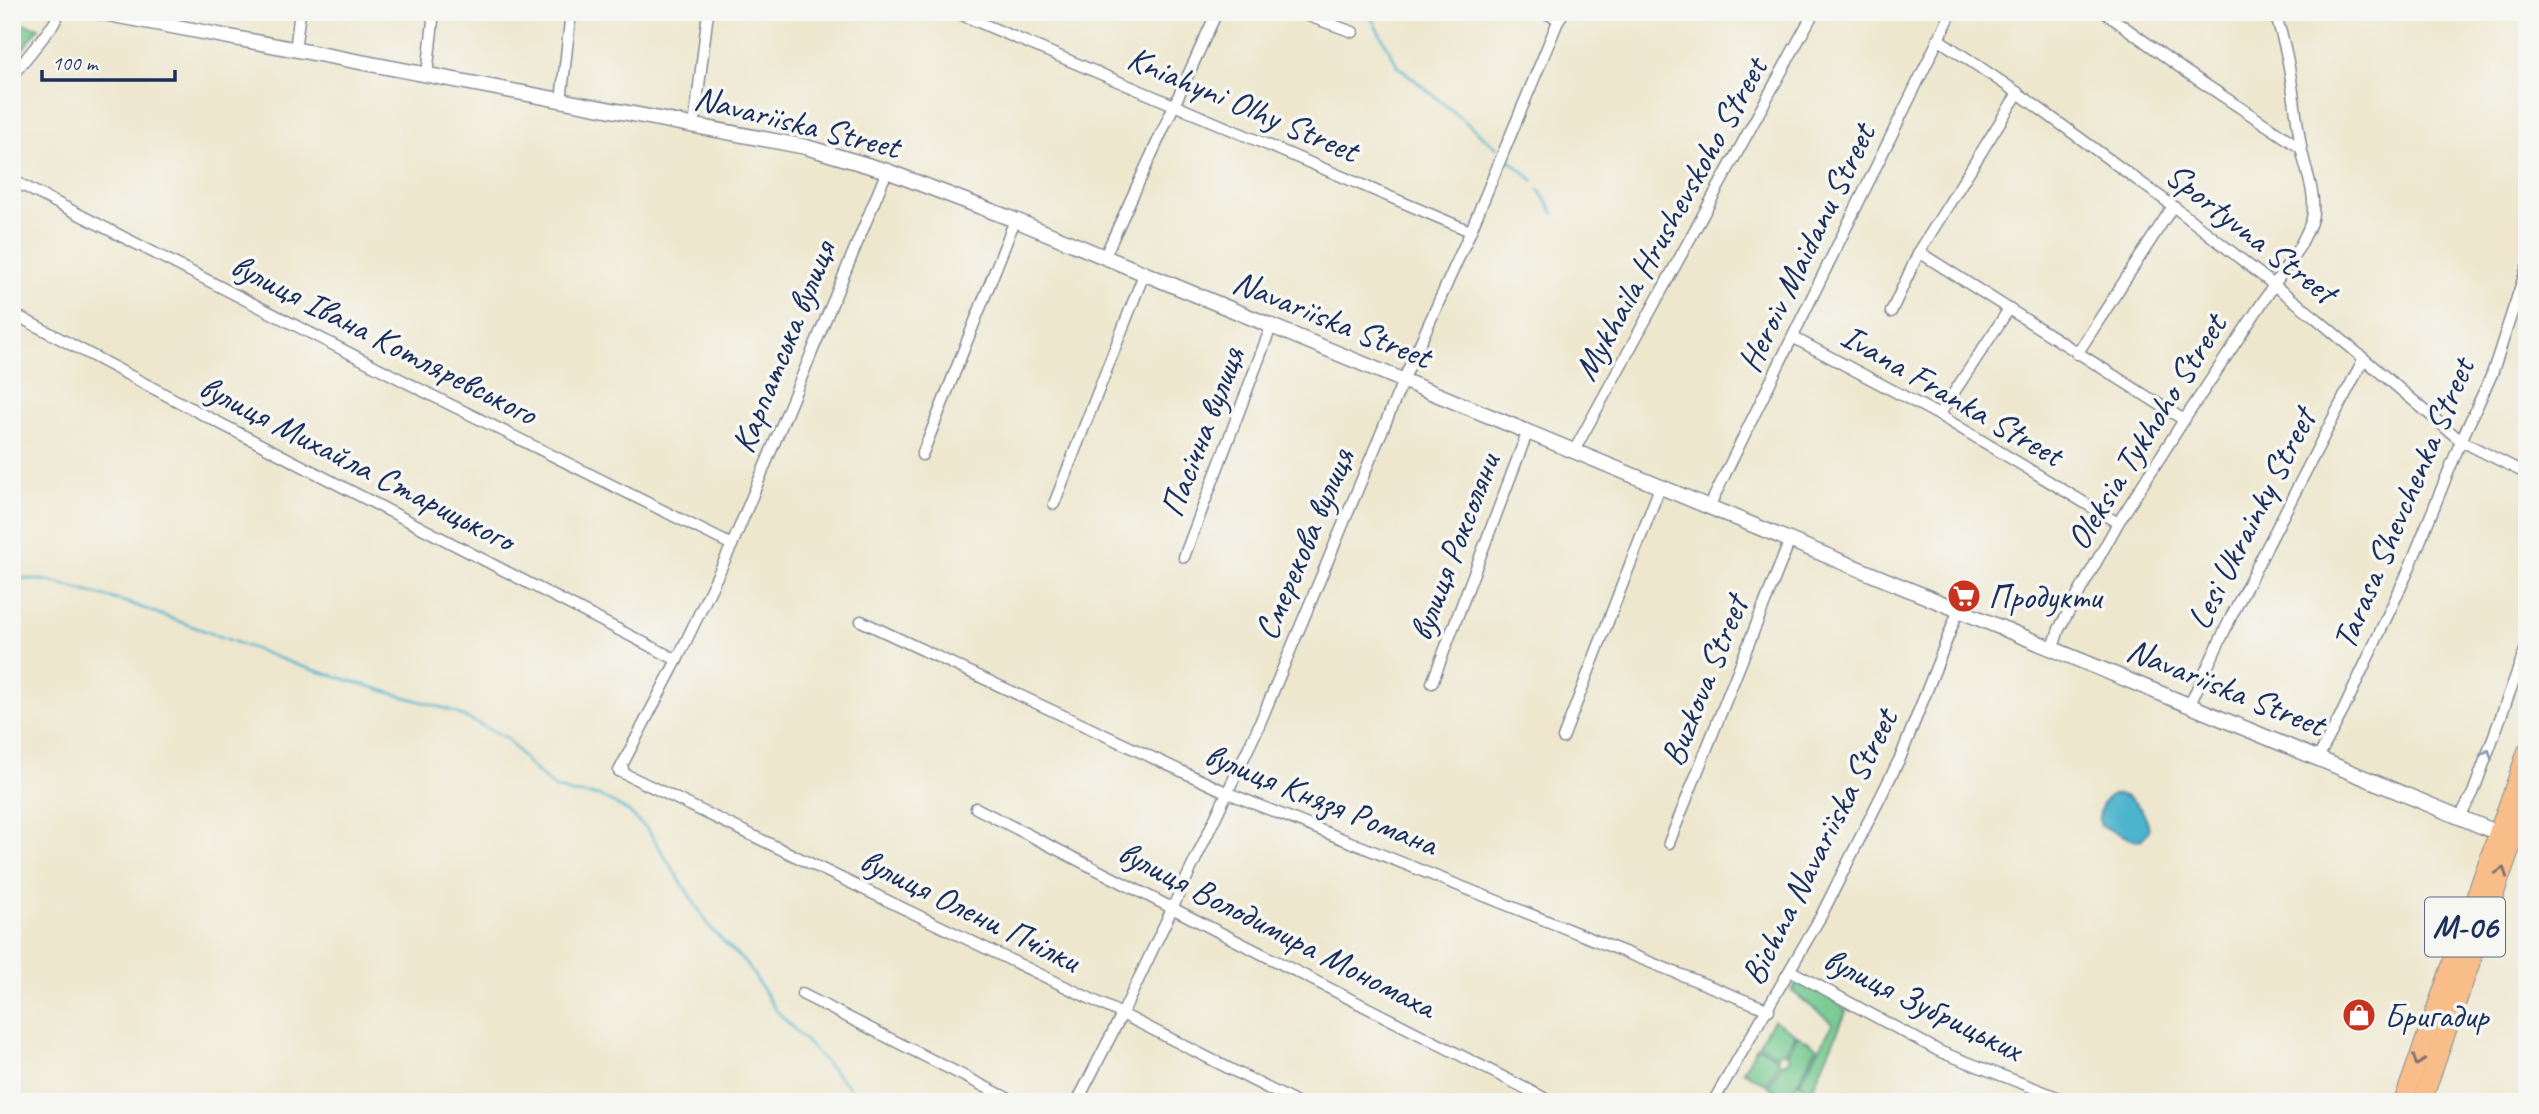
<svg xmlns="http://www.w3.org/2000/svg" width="2539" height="1114" font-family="Caveat,sans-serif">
  <rect width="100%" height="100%" fill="#f6f6f2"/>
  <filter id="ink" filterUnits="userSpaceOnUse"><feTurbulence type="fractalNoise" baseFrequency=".0143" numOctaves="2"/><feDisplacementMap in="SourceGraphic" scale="14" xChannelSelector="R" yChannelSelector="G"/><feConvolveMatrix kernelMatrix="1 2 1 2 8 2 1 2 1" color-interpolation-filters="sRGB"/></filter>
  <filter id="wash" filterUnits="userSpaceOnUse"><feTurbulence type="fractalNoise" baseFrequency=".00686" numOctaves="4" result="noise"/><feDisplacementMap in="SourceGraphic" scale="28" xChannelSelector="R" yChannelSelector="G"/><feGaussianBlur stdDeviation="1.57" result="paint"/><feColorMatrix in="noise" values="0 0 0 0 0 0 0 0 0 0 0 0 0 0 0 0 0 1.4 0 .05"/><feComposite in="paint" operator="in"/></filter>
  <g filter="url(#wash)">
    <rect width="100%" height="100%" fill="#eee7ce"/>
    <!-- green -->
    <g fill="#73c88d" stroke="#477c76" stroke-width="2">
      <path d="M12,21L39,28L12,63Z"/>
      <path d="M1799,979L1839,1003L1846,1012L1812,1090L1799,1084L1833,1024L1792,991Z"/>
      <path d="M1773,1020L1796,1034L1785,1052H1780L1778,1055L1759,1044Z"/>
      <path d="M1798,1035L1817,1047L1787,1102H1774L1780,1093L1768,1086L1781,1064L1786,1063L1790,1058L1787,1054Z"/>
      <path d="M1757,1046L1777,1057L1779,1062L1766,1084L1743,1071Z"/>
    </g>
    <!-- water -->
    <path fill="#4eb4cd" stroke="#347296" stroke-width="2" d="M2113,794C2131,793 2148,813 2149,830L2142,839L2136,841L2101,826C2097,814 2101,801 2113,794Z"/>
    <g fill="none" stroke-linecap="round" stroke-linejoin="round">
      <!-- stream -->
      <g stroke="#4eb4cd" stroke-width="2.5">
        <path d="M1368,12L1398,66L1497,148"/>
        <path d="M1506,157L1533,180"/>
        <path d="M1539,190L1554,214"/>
        <path d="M12,577L49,581L132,604L300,666L450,710L507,738L530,766L555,788L572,793L600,796L626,810L648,830L711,929L748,966L775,1009L863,1102"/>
      </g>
    </g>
  </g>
  <g filter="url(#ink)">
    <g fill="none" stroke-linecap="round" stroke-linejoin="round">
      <defs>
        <g id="minor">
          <path d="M955,12L1470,231"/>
          <path d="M1297,12L1353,32"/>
          <path d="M1542,12L1559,19"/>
          <path d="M2104,12L2185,71L2301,148"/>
          <path d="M1938,39L2018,93L2173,206L2316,318L2461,441L2527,474"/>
          <path d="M295,50L300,12"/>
          <path d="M427,75L434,12"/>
          <path d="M12,76L53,25L60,12"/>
          <path d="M561,101L571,12"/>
          <path d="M694,127L708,12"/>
          <path d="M12,180L435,397L732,545"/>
          <path d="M1919,252L2184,420"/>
          <path d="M1104,258L1217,12"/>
          <path d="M1891,312L1919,252L2018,93"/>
          <path d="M12,313L198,412L677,660"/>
          <path d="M1794,338L1939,415L2118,523"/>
          <path d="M2077,354L2173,206"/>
          <path d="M1939,415L2009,309"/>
          <path d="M1574,451L1814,12"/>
          <path d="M922,455L1015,220"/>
          <path d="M1054,504L1144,274"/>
          <path d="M1709,507L1952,12"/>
          <path d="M1184,557L1271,327"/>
          <path d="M861,621L1228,793L1769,1010"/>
          <path d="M2053,648L2059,629L2118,523L2184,420L2300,246C2305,235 2313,223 2313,211C2315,189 2304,167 2301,146C2293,101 2291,55 2274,12"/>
          <path d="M1432,683L1528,431"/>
          <path d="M2190,704L2232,615L2363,360"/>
          <path d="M1563,738L1660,487"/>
          <path d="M2318,758L2344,709L2406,576L2461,441L2492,374L2527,267"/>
          <path d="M623,769L619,771L677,660L732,545L887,171"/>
          <path d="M619,771L1122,1014L1295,1102"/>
          <path d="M976,808L1552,1102"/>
          <path d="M2460,817L2473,793L2527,645"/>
          <path d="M1669,843L1790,540"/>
          <path d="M1791,971L1941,1052L2070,1102"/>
          <path d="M802,994L1015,1102"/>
          <path d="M1077,1102L1122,1014L1257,730L1403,381L1469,235L1559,19L1564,12"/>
          <path d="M1713,1102L1821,916L1901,756L1959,609"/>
        </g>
        <path id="tertiary" d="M98,12L806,147L887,171L1015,220L2498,833"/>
        <g id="trunk">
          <path d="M2403,1102L2527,751"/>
          <path d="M2422,1102L2527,801"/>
        </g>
      </defs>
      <!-- minor casing -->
      <use href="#minor" stroke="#848b96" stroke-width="13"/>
      <!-- tertiary casing -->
      <use href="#tertiary" stroke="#848b96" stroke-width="17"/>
      <!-- trunk casing -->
      <use href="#trunk" stroke="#848b96" stroke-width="20"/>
      <!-- minor -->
      <use href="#minor" stroke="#fff" stroke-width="10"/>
      <!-- tertiary -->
      <use href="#tertiary" stroke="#fff" stroke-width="14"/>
      <!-- trunk -->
      <use href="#trunk" stroke="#f8bd89" stroke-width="18"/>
    </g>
    <!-- one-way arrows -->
    <defs><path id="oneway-chevron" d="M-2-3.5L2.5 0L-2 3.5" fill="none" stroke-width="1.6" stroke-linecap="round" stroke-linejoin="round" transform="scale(1.75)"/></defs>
    <use stroke="#8d97ae" href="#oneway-chevron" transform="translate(2487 754) rotate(-70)"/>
    <g stroke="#7e6f71">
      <use href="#oneway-chevron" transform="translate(2502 872) rotate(-71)"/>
      <use href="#oneway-chevron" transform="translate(2418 1061) rotate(110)"/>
    </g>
  </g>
  <!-- icons -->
  <defs>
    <symbol id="supermarket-disc" viewBox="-11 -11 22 22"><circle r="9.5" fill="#c8321e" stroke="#f6f6f2"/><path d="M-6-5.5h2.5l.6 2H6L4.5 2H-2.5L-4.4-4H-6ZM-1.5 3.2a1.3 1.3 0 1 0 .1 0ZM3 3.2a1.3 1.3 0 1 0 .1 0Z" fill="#fff"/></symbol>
    <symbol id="shop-disc" viewBox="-11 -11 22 22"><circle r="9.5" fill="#c8321e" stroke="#f6f6f2"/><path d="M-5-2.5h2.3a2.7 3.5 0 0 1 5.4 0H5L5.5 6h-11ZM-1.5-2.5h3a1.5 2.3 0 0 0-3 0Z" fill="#fff"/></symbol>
  </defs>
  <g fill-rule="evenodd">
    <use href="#supermarket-disc" x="1945" y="577" width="38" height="38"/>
    <use href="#shop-disc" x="2340" y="996" width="38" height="38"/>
  </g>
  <g text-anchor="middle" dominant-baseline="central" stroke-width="7" stroke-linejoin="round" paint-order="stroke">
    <!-- shield labels -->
    <rect fill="#f6f6f2" stroke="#5d6b8a" stroke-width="2" x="2425" y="897.5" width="80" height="59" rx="5"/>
    <g font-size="33" font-weight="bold" fill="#1b2f5e">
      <text x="2465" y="927">М-06</text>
    </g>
    <!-- street labels -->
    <g font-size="35" fill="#1b2f5e" stroke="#f6f6f2">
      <text transform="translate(1243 104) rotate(23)">Kniahyni Olhy Street</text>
      <text transform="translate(797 122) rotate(14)">Navariiska Street</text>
      <text transform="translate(1670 219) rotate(-61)">Mykhaila Hrushevskoho Street</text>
      <text transform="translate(2251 233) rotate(38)">Sportyvna Street</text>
      <text transform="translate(1806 248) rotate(-64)">Heroiv Maidanu Street</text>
      <text transform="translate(1332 319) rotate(22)">Navariiska Street</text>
      <text transform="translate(384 339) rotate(27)">вулиця Івана Котляревського</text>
      <text transform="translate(783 347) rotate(-68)">Карпатська вулиця</text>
      <text transform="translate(1952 395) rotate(30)">Ivana Franka Street</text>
      <text transform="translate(1202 432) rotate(-69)">Пасічна вулиця</text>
      <text transform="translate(2146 432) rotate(-58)">Oleksia Tykhoho Street</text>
      <text transform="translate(357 463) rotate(27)">вулиця Михайла Старицького</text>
      <text transform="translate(2403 504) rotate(-67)">Tarasa Shevchenka Street</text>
      <text transform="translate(2251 519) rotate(-63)">Lesi Ukrainky Street</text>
      <text transform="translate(1304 544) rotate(-67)">Смерекова вулиця</text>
      <text transform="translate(1454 547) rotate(-69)">вулиця Роксоляни</text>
      <text transform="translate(1704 681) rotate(-68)">Buzkova Street</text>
      <text transform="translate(2226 687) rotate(22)">Navariiska Street</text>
      <text transform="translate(1321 799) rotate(22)">вулиця Князя Романа</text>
      <text transform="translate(1819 847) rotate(-63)">Bichna Navariiska Street</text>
      <text transform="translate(970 910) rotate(26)">вулиця Олени Пчілки</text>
      <text transform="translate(1277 929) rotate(27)">вулиця Володимира Мономаха</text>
      <text transform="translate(1923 1004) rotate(26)">вулиця Зубрицьких</text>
    </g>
    <!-- poi labels -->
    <g font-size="35" fill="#1b2f5e" stroke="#f6f6f2" text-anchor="start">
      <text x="1988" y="596">Продукти</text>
      <text x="2384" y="1015">Бригадир</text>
    </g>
  </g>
  <!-- margin -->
  <rect width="2539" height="1114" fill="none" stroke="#f6f6f2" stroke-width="42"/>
  <!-- scale -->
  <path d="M42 70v10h133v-10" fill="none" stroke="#1b2f5e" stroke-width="3.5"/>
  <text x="52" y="70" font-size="21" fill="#1b2f5e" stroke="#f6f6f2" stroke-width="5" paint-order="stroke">100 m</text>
</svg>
